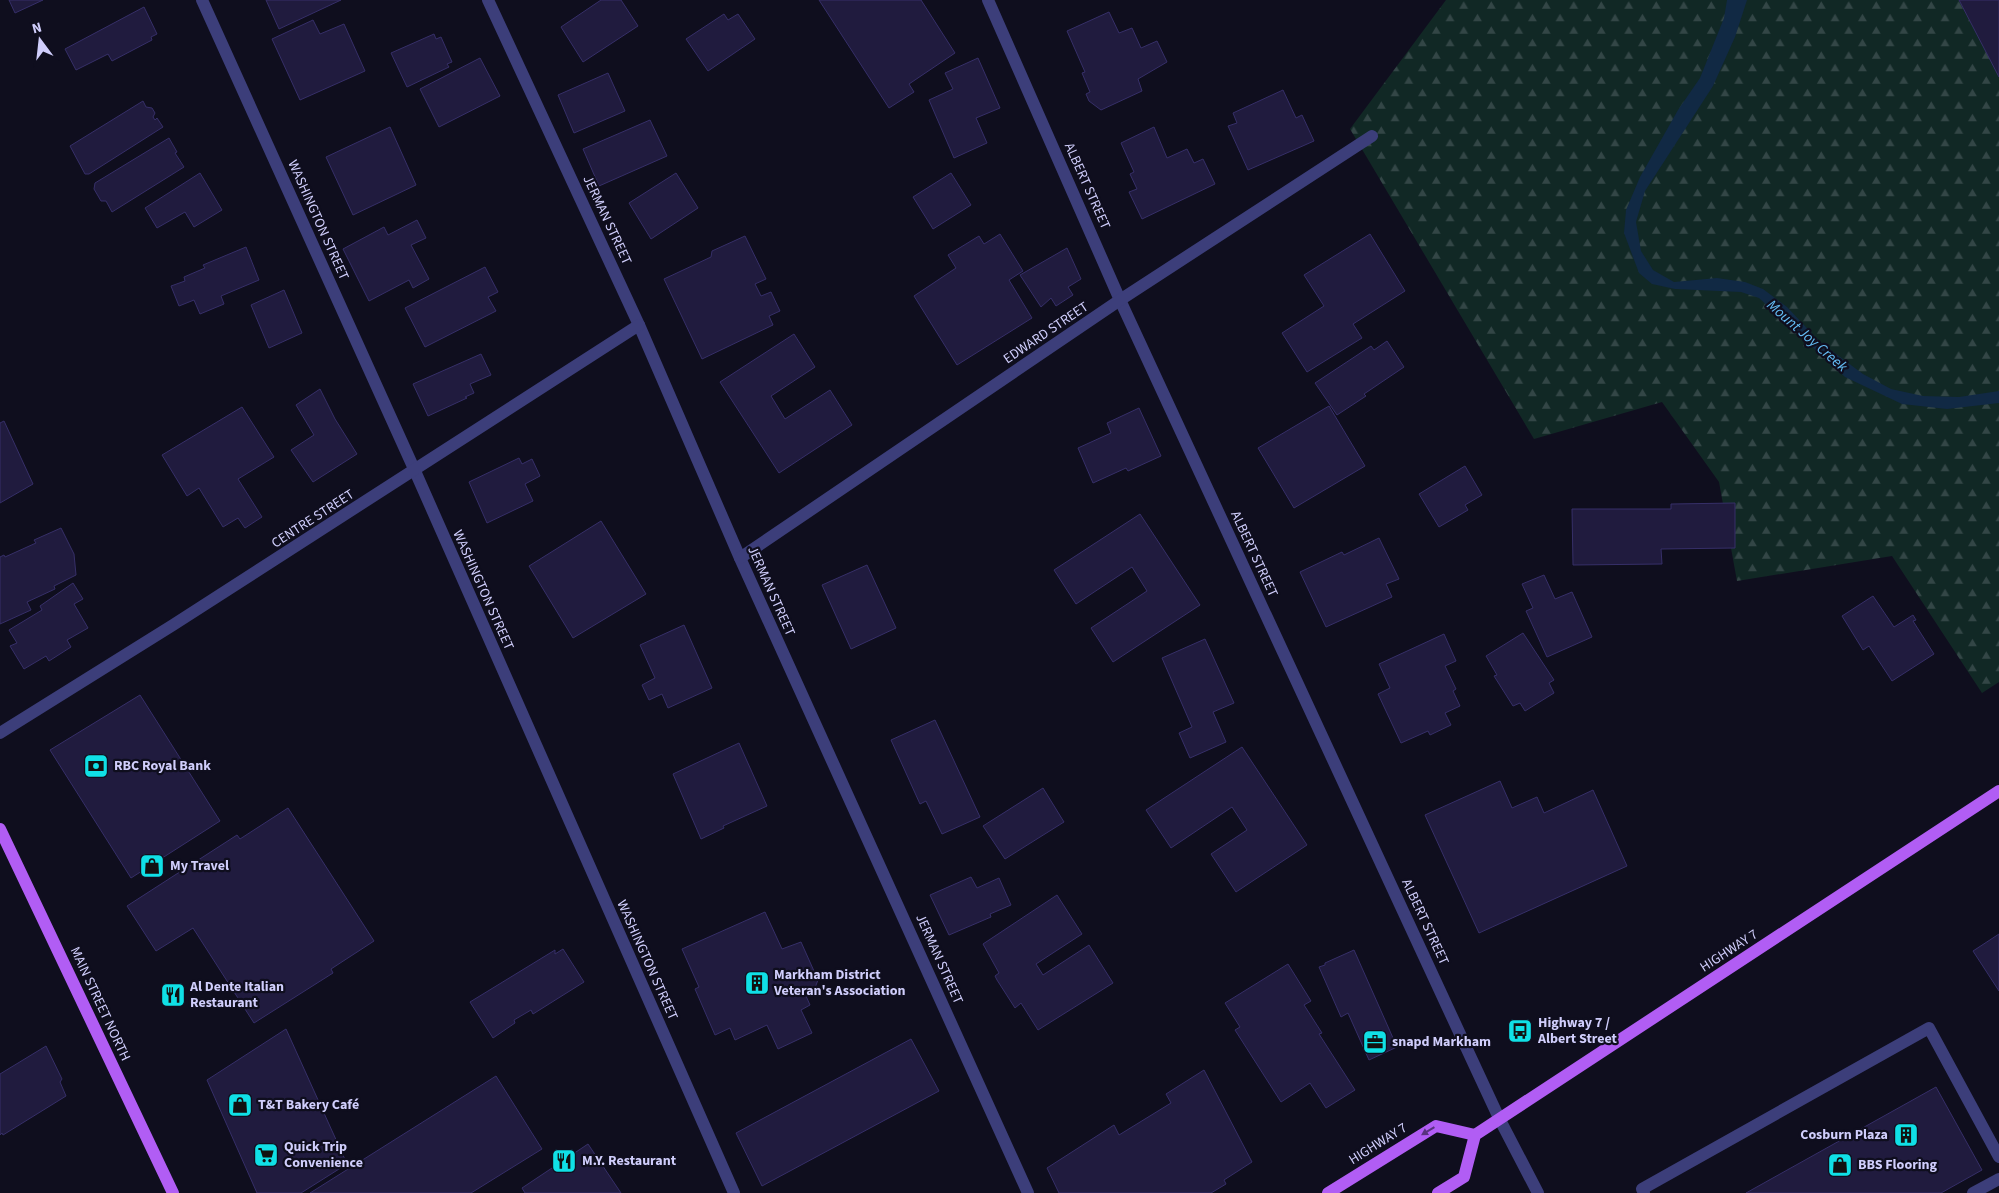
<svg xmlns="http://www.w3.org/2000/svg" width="1999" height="1193" font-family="'Source Sans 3',sans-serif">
  <defs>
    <pattern id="forest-firs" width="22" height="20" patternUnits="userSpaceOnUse" patternTransform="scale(1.25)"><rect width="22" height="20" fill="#112825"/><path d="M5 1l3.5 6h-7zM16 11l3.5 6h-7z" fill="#334646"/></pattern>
  </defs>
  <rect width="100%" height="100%" fill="#0f0e1e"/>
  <!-- forest -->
  <path fill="url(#forest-firs)" d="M1446,0H1999V682L1982,693L1892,556L1737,581L1719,482L1662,402L1534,439L1350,129Z"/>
  <!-- water -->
  <path fill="#112944" d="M1727,0H1747L1735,37L1713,86L1645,191L1636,222L1641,251L1653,270L1674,282L1717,278L1745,282L1763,289L1787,307L1820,342L1863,374L1891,389L1923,396L1959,397L1999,391V403L1947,409L1902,404L1845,377L1759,298L1741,292L1675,289L1652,284L1639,273L1624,233L1626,210L1640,177L1678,110L1700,78L1724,18Z"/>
  <!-- building -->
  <g fill="#201b3e" stroke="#362f68">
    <path d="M9,0H43L15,13Z"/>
    <path d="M266,0H341L279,29Z"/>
    <path d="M601,0H621L638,26L583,62L561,27Z"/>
    <path d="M819,0H921L955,53L909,84L914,92L889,108Z"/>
    <path d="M1959,0H1999V77Z"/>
    <path d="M144,7L157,34L151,37L152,40L112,61L108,54L76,70L65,49Z"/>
    <path d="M1109,12L1119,33L1132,28L1141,48L1157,41L1167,62L1138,79L1142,91L1101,110L1089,101L1086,94L1090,92L1082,73L1085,72L1067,31Z"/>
    <path d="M724,14L728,20L738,14L755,39L708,71L686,39Z"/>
    <path d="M313,20L320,34L344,24L365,71L300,100L272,39Z"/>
    <path d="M434,34L436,39L441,37L452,62L447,64L449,67L407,87L391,53Z"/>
    <path d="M480,58L500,96L439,127L420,89Z"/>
    <path d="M978,58L1000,108L976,118L987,143L954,158L929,100L953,89L945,73Z"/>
    <path d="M608,73L625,111L574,133L558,95Z"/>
    <path d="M1283,90L1296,118L1302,115L1314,141L1248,170L1228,126L1237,123L1233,113Z"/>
    <path d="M143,101L146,107L152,108L155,113L153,117L155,120L157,118L163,127L89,174H85L70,146Z"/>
    <path d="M650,120L667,156L599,186L583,149Z"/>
    <path d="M390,127L416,185L353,215L326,157Z"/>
    <path d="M1154,127L1167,158L1187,149L1194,163L1203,159L1215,184L1142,219L1129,192L1137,189L1130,174L1134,172L1121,143Z"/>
    <path d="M169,138L177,152L175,153L184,167L112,212L106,201H101L94,189L95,183Z"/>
    <path d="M200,173L222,210L194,227L185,212L157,228L145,208Z"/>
    <path d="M676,173L698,208L651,239L629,203Z"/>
    <path d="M951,173L971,205L933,229L913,197Z"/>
    <path d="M417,220L426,238L411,245L429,279L413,288L409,280L369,301L343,249L384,227L388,235Z"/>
    <path d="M1000,234L1023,271L1009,280L1032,318L957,365L914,296L956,268L948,255L979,236L984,244Z"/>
    <path d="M1370,234L1405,291L1353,324L1362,338L1307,372L1282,333L1324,306L1304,275Z"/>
    <path d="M745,236L766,279L755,284L761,296L771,292L780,311L769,316L773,325L702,359L664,279L711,257L712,251Z"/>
    <path d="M246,247L259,280L221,296L224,304L200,314L194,300L179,306L171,286L185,281L184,277L205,268L203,265Z"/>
    <path d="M1067,248L1081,279L1068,287L1073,295L1056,306L1051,298L1041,307L1020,275Z"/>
    <path d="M485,267L498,292L488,297L496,311L425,347L405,308Z"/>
    <path d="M284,290L302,333L269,348L251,305Z"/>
    <path d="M794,334L815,367L771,396L785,419L830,390L852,425L779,473L720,382Z"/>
    <path d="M1387,341L1404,367L1364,394L1366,396L1337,415L1315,383L1371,346L1374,350Z"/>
    <path d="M481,354L491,375L470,384L474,393L465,397L467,398L428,416L413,384Z"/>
    <path d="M320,389L335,419L357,454L313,482L291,450L314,435L296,405Z"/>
    <path d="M1329,406L1365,466L1294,508L1258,448Z"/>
    <path d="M242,407L274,457L238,479L262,517L245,528L238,518L223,527L199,488L187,496L162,455Z"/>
    <path d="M1139,408L1161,456L1128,471L1126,468L1093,483L1078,448L1111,433L1107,423Z"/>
    <path d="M4,421L33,484L0,503V423Z"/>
    <path d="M519,458L522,464L532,459L540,476L525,484L533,501L487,523L469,482Z"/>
    <path d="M1465,466L1482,495L1465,505L1468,510L1439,527L1419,494Z"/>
    <path d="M1735,503V548L1661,549L1662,564L1573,565L1572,509H1671V504Z"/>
    <path d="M1140,514L1200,605L1113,662L1091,628L1147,591L1132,567L1076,604L1054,570Z"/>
    <path d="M601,521L646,594L573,638L529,566Z"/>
    <path d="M61,528L74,554L76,575L54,586L55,589L27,602L31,610L0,624V557L4,555L5,557L36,543L34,540Z"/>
    <path d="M1379,538L1399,579L1386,584L1392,597L1326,627L1300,572L1342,552L1344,555Z"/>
    <path d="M867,565L896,628L851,649L822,585Z"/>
    <path d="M1544,575L1555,599L1572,592L1592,637L1547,657L1526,611L1533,608L1522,584Z"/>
    <path d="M73,583L83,599L74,604L88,628L67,640L71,647L49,661L46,656L24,669L10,646L17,643L9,630L42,610L40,606Z"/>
    <path d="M1873,596L1894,627L1913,615L1916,620L1913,621L1934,654L1892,681L1869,646L1863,650L1842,616Z"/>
    <path d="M684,625L712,688L668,708L662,694L649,700L642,685L655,678L640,645Z"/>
    <path d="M1523,633L1554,680L1549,683L1554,693L1525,711L1520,703L1513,706L1494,676L1497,675L1486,656Z"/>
    <path d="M1444,634L1456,661L1445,666L1456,689L1453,691L1460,706L1445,713L1451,725L1430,735L1428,731L1401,743L1378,694L1390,688L1379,664Z"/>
    <path d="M1205,639L1234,703L1213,712L1226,742L1190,758L1179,733L1192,727L1162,658Z"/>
    <path d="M140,695L220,821L131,878L50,750Z"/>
    <path d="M935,720L980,817L942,834L926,801L920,804L891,740Z"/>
    <path d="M739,743L767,806L723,826L724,828L701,839L673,774Z"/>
    <path d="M1242,747L1307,845L1236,892L1211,854L1247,830L1232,807L1171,848L1146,810Z"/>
    <path d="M1500,781L1512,808L1537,797L1544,813L1593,790L1627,866L1479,933L1425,815Z"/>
    <path d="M1043,788L1064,822L1005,859L983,826Z"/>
    <path d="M288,808L374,941L331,969L333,973L254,1023L193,928L156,951L127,906L237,835L240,839Z"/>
    <path d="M971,877L977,888L999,878L1011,905L990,914L991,917L949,935L930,895Z"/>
    <path d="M1057,895L1082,934L1036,964L1043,975L1089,945L1113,983L1038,1030L1021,1003L1015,1008L997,980L995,976L999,973L983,944Z"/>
    <path d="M765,912L782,949L801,942L818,980L813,993L806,996L810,1005L801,1010L812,1033L778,1049L767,1025L735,1040L730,1028L715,1035L695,989L699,987L682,949Z"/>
    <path d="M1999,934V991L1973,951Z"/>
    <path d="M563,949L584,982L533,1014L531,1010L514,1020L515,1023L493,1038L470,1002L555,950V954Z"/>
    <path d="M1354,950L1397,1047L1369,1060L1348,1013L1341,1017L1319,967L1325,965V963Z"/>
    <path d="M1288,964L1311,1001L1304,1005L1322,1033L1319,1034L1355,1090L1326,1108L1310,1083L1281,1102L1235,1030L1240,1027L1225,1003Z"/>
    <path d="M286,1029L347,1164L301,1193H257L207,1080Z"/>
    <path d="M911,1039L939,1091L762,1186L736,1133Z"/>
    <path d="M46,1046L62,1079L60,1082L66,1096L3,1135L2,1133L0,1135V1074Z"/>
    <path d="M1204,1070L1252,1162L1224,1180L1226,1184L1211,1193H1059L1047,1168L1114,1125L1119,1135L1171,1103L1166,1094Z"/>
    <path d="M496,1076L542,1149L471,1193H310Z"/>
    <path d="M1936,1087L1982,1170L1941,1193H1746Z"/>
    <path d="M588,1144L621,1193H525L522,1188Z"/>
  </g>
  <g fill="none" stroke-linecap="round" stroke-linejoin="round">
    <!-- lane -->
    <g stroke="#3c3e7a" stroke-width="12">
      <path d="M1644,1193L1642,1189L1929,1028L1999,1157"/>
      <path d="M1973,1193L1999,1179"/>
    </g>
    <!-- street -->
    <g stroke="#3c3e7a" stroke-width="12">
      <path d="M202,0L415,471L734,1193"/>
      <path d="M488,0L639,325L740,558L1028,1193"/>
      <path d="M988,0L1120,300L1472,1060L1499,1118L1538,1193"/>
      <path d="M740,558L1120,300L1372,136"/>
      <path d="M0,733L173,625L639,325"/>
    </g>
    <!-- primary -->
    <g stroke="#b15df4" stroke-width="12">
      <path d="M0,829L173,1193"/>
      <path d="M1328,1193L1436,1126L1475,1135"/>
      <path d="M1438,1193L1464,1177L1475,1135L1999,791"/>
    </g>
  </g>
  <!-- one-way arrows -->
  <defs><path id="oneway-solid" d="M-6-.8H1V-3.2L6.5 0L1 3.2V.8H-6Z" transform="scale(1.25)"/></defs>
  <use fill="#58327e" href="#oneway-solid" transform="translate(1428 1131) rotate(149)"/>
  <!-- icons -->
  <defs>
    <symbol id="bank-square" viewBox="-11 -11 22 22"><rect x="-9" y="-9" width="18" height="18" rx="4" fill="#10e0e6" stroke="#0f0e1e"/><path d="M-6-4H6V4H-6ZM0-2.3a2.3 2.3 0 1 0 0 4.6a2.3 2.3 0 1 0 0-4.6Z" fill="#111"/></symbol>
    <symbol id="shop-square" viewBox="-11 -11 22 22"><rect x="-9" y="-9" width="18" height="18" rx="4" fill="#10e0e6" stroke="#0f0e1e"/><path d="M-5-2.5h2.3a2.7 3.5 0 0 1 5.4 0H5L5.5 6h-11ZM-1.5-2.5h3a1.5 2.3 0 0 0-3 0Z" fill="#111"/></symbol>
    <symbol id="building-square" viewBox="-11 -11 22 22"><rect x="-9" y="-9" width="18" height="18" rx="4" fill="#10e0e6" stroke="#0f0e1e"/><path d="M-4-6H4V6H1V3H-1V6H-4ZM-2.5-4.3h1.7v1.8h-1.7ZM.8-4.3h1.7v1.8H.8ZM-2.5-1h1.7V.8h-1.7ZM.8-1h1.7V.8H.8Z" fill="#111"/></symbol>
    <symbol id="restaurant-square" viewBox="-11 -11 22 22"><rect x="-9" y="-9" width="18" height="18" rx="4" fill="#10e0e6" stroke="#0f0e1e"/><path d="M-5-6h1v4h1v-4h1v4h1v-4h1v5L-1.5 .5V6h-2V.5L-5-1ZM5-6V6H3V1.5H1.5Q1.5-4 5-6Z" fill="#111"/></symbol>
    <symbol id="bus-square" viewBox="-11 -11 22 22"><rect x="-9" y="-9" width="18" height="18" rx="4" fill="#10e0e6" stroke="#0f0e1e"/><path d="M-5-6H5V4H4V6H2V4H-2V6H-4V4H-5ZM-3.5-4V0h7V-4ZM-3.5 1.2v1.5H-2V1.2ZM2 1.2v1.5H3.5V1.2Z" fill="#111"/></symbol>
    <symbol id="office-square" viewBox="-11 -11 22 22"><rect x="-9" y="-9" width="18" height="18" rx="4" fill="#10e0e6" stroke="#0f0e1e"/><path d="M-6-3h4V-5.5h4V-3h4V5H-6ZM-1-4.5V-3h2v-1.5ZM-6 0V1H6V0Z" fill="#111"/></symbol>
    <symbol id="supermarket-square" viewBox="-11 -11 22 22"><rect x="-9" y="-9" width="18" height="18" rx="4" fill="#10e0e6" stroke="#0f0e1e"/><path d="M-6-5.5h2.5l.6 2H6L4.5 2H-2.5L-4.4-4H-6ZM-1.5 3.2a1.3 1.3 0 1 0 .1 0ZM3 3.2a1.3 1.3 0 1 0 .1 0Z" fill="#111"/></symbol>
  </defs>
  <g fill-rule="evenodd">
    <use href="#bank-square" x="82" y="752" width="28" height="28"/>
    <use href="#shop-square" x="138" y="852" width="28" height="28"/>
    <use href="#building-square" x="743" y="969" width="28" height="28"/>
    <use href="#restaurant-square" x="159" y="981" width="28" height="28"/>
    <use href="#bus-square" x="1506" y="1017" width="28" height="28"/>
    <use href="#office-square" x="1361" y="1028" width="28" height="28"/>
    <use href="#shop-square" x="226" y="1091" width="28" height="28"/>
    <use href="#building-square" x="1892" y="1121" width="28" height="28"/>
    <use href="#supermarket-square" x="252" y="1141" width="28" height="28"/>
    <use href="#restaurant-square" x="550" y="1147" width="28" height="28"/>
    <use href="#shop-square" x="1826" y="1151" width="28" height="28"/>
  </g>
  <g text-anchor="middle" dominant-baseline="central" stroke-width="4.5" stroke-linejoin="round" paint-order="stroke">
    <!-- street labels -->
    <g font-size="14" fill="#d0cefc" stroke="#0f0e1e">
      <text transform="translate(1087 186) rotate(66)">ALBERT STREET</text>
      <text transform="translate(318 220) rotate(66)">WASHINGTON STREET</text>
      <text transform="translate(607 220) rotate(65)">JERMAN STREET</text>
      <text transform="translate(1046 333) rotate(-34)">EDWARD STREET</text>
      <text transform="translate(313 519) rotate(-33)">CENTRE STREET</text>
      <text transform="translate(1254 554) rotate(65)">ALBERT STREET</text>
      <text transform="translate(483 590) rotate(66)">WASHINGTON STREET</text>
      <text transform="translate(771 591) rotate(66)">JERMAN STREET</text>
      <text transform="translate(1425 922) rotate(65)">ALBERT STREET</text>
      <text transform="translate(1729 951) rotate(-33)">HIGHWAY 7</text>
      <text transform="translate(939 959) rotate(66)">JERMAN STREET</text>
      <text transform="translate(647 960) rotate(66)">WASHINGTON STREET</text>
      <text transform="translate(100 1004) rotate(65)">MAIN STREET NORTH</text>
      <text transform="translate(1378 1144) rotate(-32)">HIGHWAY 7</text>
    </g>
    <!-- poi labels -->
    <g font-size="14" font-weight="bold" fill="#d0cefc" stroke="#0f0e1e" text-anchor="start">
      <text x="114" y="766">RBC Royal Bank</text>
      <text x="170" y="866">My Travel</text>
      <text x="774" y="975">Markham District<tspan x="774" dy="16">Veteran's Association</tspan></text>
      <text x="190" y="987">Al Dente Italian<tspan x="190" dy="16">Restaurant</tspan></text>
      <text x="1538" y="1023">Highway 7 /<tspan x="1538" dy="16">Albert Street</tspan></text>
      <text x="1392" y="1042">snapd Markham</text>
      <text x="258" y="1105">T&amp;T Bakery Café</text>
      <text x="1888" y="1135" text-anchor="end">Cosburn Plaza</text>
      <text x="284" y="1147">Quick Trip<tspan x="284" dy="16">Convenience</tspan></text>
      <text x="582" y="1161">M.Y. Restaurant</text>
      <text x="1858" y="1165">BBS Flooring</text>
    </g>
    <!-- water labels -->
    <g font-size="15" font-style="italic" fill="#64bcf4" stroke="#0f0e1e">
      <text transform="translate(1807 336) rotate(41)">Mount Joy Creek</text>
    </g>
  </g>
  <!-- north arrow -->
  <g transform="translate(40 40) rotate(345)" stroke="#0f0e1e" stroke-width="4" paint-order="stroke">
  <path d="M0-4L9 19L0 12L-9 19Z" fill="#d0cefc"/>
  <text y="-8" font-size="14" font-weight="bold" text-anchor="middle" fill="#d0cefc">N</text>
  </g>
</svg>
